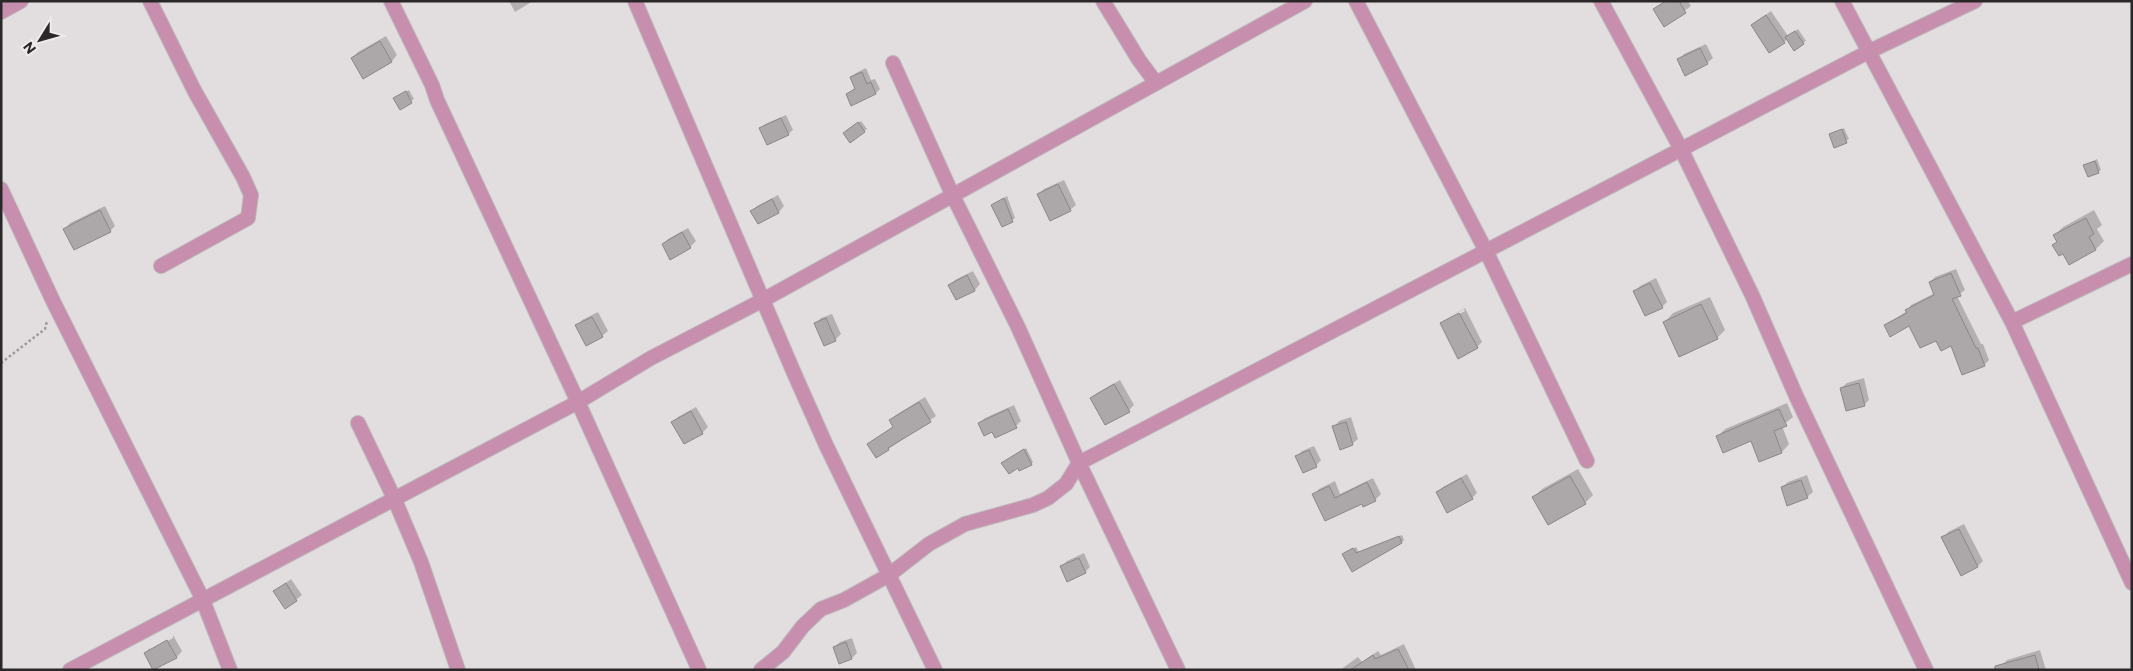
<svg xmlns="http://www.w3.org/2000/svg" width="2133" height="671" font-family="Commissioner,sans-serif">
  <rect width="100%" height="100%" fill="#e2dddf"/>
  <!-- shadow -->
  <g fill="#0003">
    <path d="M509,1H533L515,12Z"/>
    <path d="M1665,1H1688L1691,6L1665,25L1655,9Z"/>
    <path d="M1771,11L1788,36L1798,29L1806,41L1803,43L1788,39L1770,51L1752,25Z"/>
    <path d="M386,36L397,55L392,61L364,77L352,58L358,52Z"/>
    <path d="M1706,44L1713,58L1707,63L1679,60L1684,54Z"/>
    <path d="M866,68L871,80L875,79L880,89L876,93L847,94L856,87L851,77L856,73Z"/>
    <path d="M409,90L414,99L400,108L397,96Z"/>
    <path d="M786,115L793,130L788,134L761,129L765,124Z"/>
    <path d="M861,121L867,129L864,131L847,130Z"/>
    <path d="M1844,128L1849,139L1835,146L1830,135Z"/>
    <path d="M2097,159L2101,170L2098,172L2085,165Z"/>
    <path d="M1064,180L1076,205L1070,210L1039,194L1044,189Z"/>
    <path d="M778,195L784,206L779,212L758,222L752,211L757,206Z"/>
    <path d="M1007,196L1015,218L1012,220L992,205Z"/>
    <path d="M105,206L115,226L110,231L65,229L70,223Z"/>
    <path d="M2094,210L2102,225L2097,229L2104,241L2096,249L2070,264L2063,252L2054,245L2058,241L2055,235L2063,227Z"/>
    <path d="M688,228L696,241L690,247L671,258L663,244L668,239Z"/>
    <path d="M1956,269L1965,290L1957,296L1981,344H1983L1989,360L1984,365L1952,344L1936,339L1909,325H1885L1907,311L1911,305L1935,293L1930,282L1935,277Z"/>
    <path d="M973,271L980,284L975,290L957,299L950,286L955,280Z"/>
    <path d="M1656,278L1667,302L1662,307L1635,292L1640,286Z"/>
    <path d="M1710,297L1725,330L1717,338L1665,322L1673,313Z"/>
    <path d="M1465,308L1482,342L1477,347L1441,323L1446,319V321L1465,311L1464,309L1446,318Z"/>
    <path d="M598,312L608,331L602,336L577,326L582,320Z"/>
    <path d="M832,314L841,334L835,340L816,323L821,318Z"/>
    <path d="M1864,378L1869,400L1864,405L1841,388L1847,383Z"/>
    <path d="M1120,380L1134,405L1129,410L1091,398L1097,393Z"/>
    <path d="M925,397L936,416L877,457L868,444L894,426L891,420L896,415Z"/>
    <path d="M1787,403L1793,417L1782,426L1789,444L1782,452L1760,460L1752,439L1717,437L1725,429Z"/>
    <path d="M1014,405L1021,421L1016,426L993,430L979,423L985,418Z"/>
    <path d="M696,407L708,427L702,433L673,422L678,417Z"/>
    <path d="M1351,417L1358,439L1352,444L1334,427L1339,421Z"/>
    <path d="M1314,446L1321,460L1316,466L1297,456L1302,451Z"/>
    <path d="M1026,448L1033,462L1031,464L1018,466L1005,461Z"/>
    <path d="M1578,469L1593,495L1585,503L1534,497L1542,489Z"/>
    <path d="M1467,474L1477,493L1472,498L1437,493L1443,487Z"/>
    <path d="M1807,475L1813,492L1807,497L1782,487L1788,482Z"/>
    <path d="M1373,478L1381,494L1375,500L1362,502L1326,519L1314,494L1319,489L1335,481L1340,494Z"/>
    <path d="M1964,524L1983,561L1978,566L1943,538L1948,532Z"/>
    <path d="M1402,535L1404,540L1402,542L1352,570L1346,552L1356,547L1359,552Z"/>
    <path d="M1084,553L1090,567L1085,572L1061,567L1067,561Z"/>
    <path d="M291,579L302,595L296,600L275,591Z"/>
    <path d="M173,635L182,651L177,657L154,669L145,653L150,648V651L173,638Z"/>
    <path d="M852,638L857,653L852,658L834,647L840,642Z"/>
    <path d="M1404,644L1416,670H1340L1358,657L1362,662L1378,651L1381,655Z"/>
    <path d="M2040,650L2046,670H2003L2002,665L2007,660Z"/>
  </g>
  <!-- building -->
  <g fill="#aca8aa" stroke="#8b8789">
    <path d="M1666,1H1679L1686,13L1664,27L1653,9Z"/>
    <path d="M1766,15L1785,43L1769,53L1751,25Z"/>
    <path d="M1795,31L1804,44L1794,51L1785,37Z"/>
    <path d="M380,41L392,62L363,79L351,58Z"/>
    <path d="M1700,48L1708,64L1685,76L1677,59Z"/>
    <path d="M862,72L867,84L871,82L876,94L851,106L846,94L855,89L850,77Z"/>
    <path d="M406,91L412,103L400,110L393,98Z"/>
    <path d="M781,118L789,135L767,145L759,128Z"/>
    <path d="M858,122L865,132L850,143L843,133Z"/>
    <path d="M1842,129L1847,143L1834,148L1829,134Z"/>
    <path d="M2095,161L2099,173L2088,177L2083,165Z"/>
    <path d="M1058,184L1071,211L1050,221L1037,194Z"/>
    <path d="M1004,198L1013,222L1002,227L991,205Z"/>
    <path d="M772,199L779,213L758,224L750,211Z"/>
    <path d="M100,210L111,232L74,250L63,229Z"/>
    <path d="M2086,218L2094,234L2089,237L2096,250L2069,265L2063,254L2059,256L2052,245L2057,242L2053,235Z"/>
    <path d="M682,232L691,248L670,260L662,244Z"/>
    <path d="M1951,273L1961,296L1952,299L1976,348H1978L1985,366L1962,375L1951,346L1941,351L1936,341L1920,348L1909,326L1890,337L1884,325L1907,313L1905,310L1934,295L1929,282Z"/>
    <path d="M967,275L975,291L956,300L948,285Z"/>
    <path d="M1650,283L1663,308L1645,316L1633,291Z"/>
    <path d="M1701,304L1718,339L1679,357L1663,322Z"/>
    <path d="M1459,313L1478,348L1458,359L1440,323Z"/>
    <path d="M592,317L603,337L586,346L575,325Z"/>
    <path d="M826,318L836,341L824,346L814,323Z"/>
    <path d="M1859,383L1865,406L1846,411L1840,388Z"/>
    <path d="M1114,384L1130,412L1105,425L1090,398Z"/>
    <path d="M919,402L931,422L888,448L889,450L876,458L867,444L893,427L889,420Z"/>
    <path d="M1008,409L1017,428L995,438L992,432L984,436L978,423Z"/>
    <path d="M1779,409L1787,426L1774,431L1782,453L1759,462L1751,441L1723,453L1716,436Z"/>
    <path d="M691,411L703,434L684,444L671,422Z"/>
    <path d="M1346,422L1353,445L1340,450L1332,426Z"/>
    <path d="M1024,449L1032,465L1019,471L1018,468L1009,474L1001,463Z"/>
    <path d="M1309,450L1317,467L1303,473L1295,456Z"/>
    <path d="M1570,476L1586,504L1548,525L1532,497Z"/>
    <path d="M1461,478L1473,499L1447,513L1436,492Z"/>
    <path d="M1801,480L1808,498L1787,506L1781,487Z"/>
    <path d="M1367,482L1376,501L1363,507L1362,504L1325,521L1312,494L1329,486L1335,498Z"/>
    <path d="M1959,529L1978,567L1961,576L1941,537Z"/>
    <path d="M1399,536L1402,543L1352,572L1342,554L1353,548L1356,553Z"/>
    <path d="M1079,558L1086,573L1067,582L1060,566Z"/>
    <path d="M286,583L297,601L285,609L273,591Z"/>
    <path d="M167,640L177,658L153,670L144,653Z"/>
    <path d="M846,642L852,659L839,664L833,647Z"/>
    <path d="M1398,649L1409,670H1350L1373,655L1375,659Z"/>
    <path d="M2035,655L2039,670H1995V666Z"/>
  </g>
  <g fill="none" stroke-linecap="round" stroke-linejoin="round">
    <defs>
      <g id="minor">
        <path d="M150,1L194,90L243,177L251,195L248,218L161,266"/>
        <path d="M391,1L432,85L437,100L578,402L699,670"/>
        <path d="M635,1L794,373L826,445L935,670"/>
        <path d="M1103,1L1139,60L1156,83"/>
        <path d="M1356,1L1486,251L1587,461"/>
        <path d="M1601,1L1681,149L1752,295L1797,398L1926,670"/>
        <path d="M1842,1L2012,322L2132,583"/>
        <path d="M1,12L21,1"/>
        <path d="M893,63L952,194L1018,327L1079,463L1178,670"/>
        <path d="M1,189L53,301L202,598L230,670"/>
        <path d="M2012,322L2132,264"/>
        <path d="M358,423L394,498L421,562L458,670"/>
        <path d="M70,670L578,402L651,358L763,300L1305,1"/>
        <path d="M761,670L783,652L803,626L821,609L844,600L889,575L929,544L965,524L1033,505L1048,498L1066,484L1079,463L1868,52L1975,1"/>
      </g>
    </defs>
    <!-- minor casing -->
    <use href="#minor" stroke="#bdb9ba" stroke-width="16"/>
    <!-- path -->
    <path stroke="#9c9899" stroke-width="2.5" stroke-dasharray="2.5 2.5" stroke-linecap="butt" d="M1,363L45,329L47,321"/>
    <!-- minor -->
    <use href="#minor" stroke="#c88eae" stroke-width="14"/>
  </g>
  <!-- border -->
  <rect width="2133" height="671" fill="none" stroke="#292728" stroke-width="5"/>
  <!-- north arrow -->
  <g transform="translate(40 40) rotate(233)" stroke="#efeaec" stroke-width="4" paint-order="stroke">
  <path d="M0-4L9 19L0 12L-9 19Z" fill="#292728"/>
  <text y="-8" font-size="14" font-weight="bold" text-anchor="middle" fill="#292728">N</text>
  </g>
</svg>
